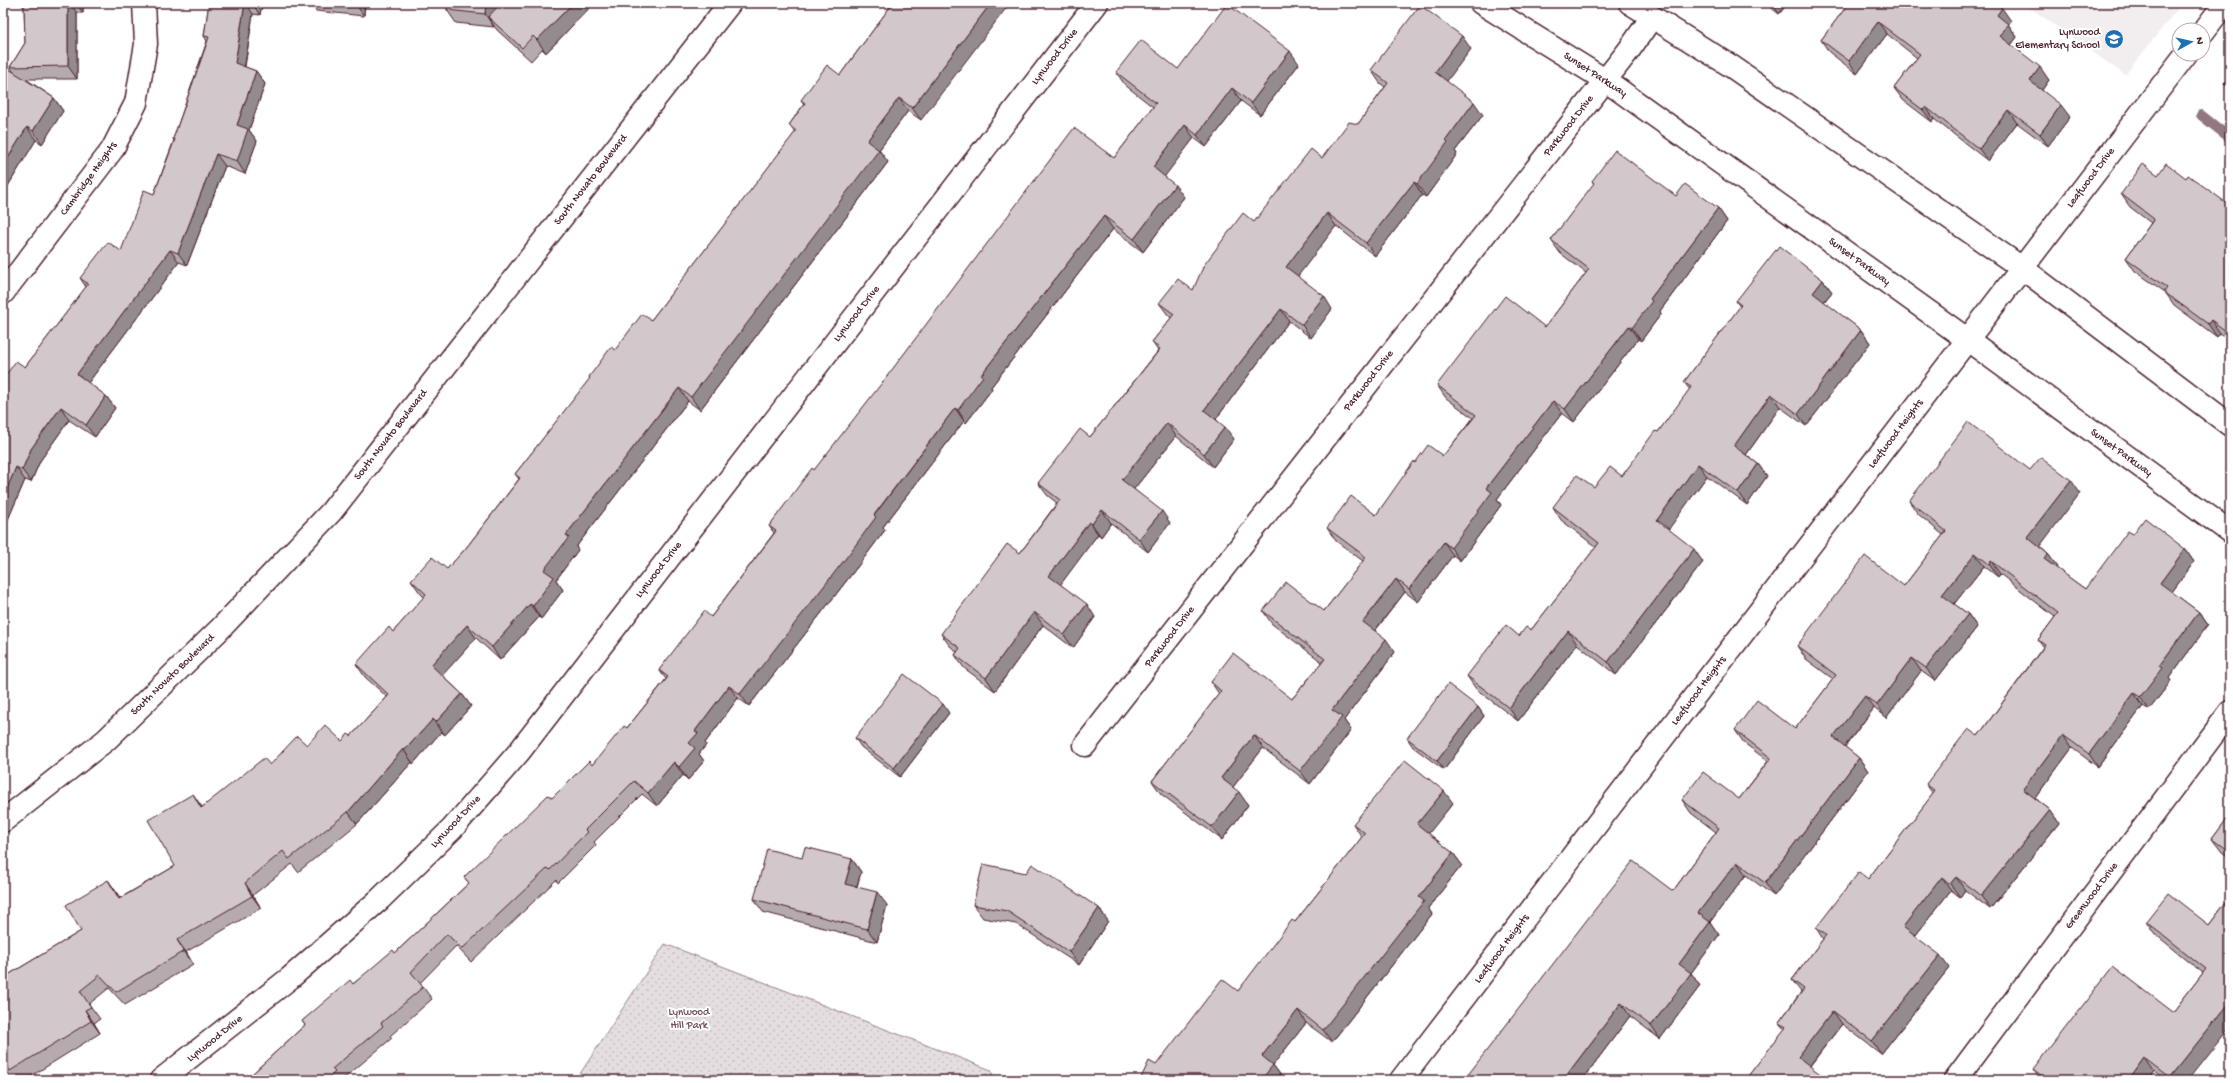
<svg xmlns="http://www.w3.org/2000/svg" width="2233" height="1083" font-family="'Gochi Hand',sans-serif">
  <defs>
    <pattern id="park-dots" width="8" height="8" patternUnits="userSpaceOnUse"><rect width="8" height="8" fill="#e5dee0"/><path d="M2 2h.1M6 6h.1" fill="none" stroke="#c6bec0" stroke-width="1.8" stroke-linecap="round"/></pattern>
  </defs>
  <rect width="100%" height="100%" fill="#fff"/>
  <filter id="ink" filterUnits="userSpaceOnUse"><feTurbulence type="fractalNoise" baseFrequency=".025" numOctaves="2"/><feDisplacementMap in="SourceGraphic" scale="8" xChannelSelector="R" yChannelSelector="G"/><feConvolveMatrix kernelMatrix="1 2 1 2 8 2 1 2 1" color-interpolation-filters="sRGB"/></filter>
  <g filter="url(#ink)">
    <!-- built -->
    <path fill="#f2eeef" d="M2023,3H2182L2125,75Z"/>
    <!-- park -->
    <path fill="url(#park-dots)" stroke="#987e86" d="M665,944L991,1070L994,1080H576Z"/>
    <g fill="none" stroke-linecap="round" stroke-linejoin="round">
      <!-- stream -->
      <path stroke="#91787e" stroke-width="10" d="M2201,115L2230,138"/>
      <defs>
        <g id="minor">
          <path d="M1481,3L1605,80L1968,340L2230,532"/>
          <path d="M1630,3L1731,66L2022,268L2230,425"/>
          <path d="M2203,32L2225,3"/>
          <path d="M3,293L112,150L136,103L146,44L144,3"/>
          <path d="M1085,745L1629,50L1652,17"/>
          <path d="M161,1080L290,978L380,899L452,829L519,752L1097,3"/>
          <path d="M1401,1080L2186,54"/>
          <path d="M1955,1080L2230,712"/>
        </g>
        <path id="secondary" d="M3,821L106,740L219,630L331,512L730,3"/>
      </defs>
      <!-- minor casing -->
      <use href="#minor" stroke="#4a1f2b" stroke-width="25"/>
      <!-- secondary casing -->
      <use href="#secondary" stroke="#4a1f2b" stroke-width="25"/>
      <!-- minor -->
      <use href="#minor" stroke="#fff" stroke-width="22"/>
      <!-- secondary -->
      <use href="#secondary" stroke="#fff" stroke-width="22"/>
    </g>
    <!-- wall -->
    <g fill="#b5abaf" stroke="#4a1f2b">
      <path d="M19,3H83V13H77V79H26L54,98L63,111L42,144L36,140L3,194L14,72L10,67L25,43L24,7Z"/>
      <path d="M209,3H262L260,15L253,14L245,67L256,71L265,84L249,130L257,141L245,174L225,166L187,265L179,262L88,383L106,396L115,408L95,437L69,420L40,461L31,482L25,480L3,531L25,367L86,287L80,278L121,251L154,194L174,140L173,139L207,41L204,36Z"/>
      <path d="M310,3H392V6L365,3L364,16L316,11Z"/>
      <path d="M448,3H497L496,9L501,3H594L546,53L542,49L531,61L497,30L494,26V27L456,23L447,10Z"/>
      <path d="M893,3L921,120L908,111L879,150L888,162L700,410L688,401L576,547L578,550L556,580L563,590L541,619L539,617L500,660L476,638L442,675L462,694L471,706L445,735L441,732L413,764L412,762L357,824L298,872L292,864L253,895L261,908L186,952L193,964L125,1005L109,988L89,1004L100,1019L94,1023L100,1033L25,1080H3V978L81,931L108,880L120,898L175,866L202,807L270,765L307,745L342,741L351,736L387,697L365,677L356,664L393,632L424,597L420,593L411,580L447,569L466,548L519,479L515,474L590,379L589,377L615,350L651,320L795,133L789,125L804,104L801,100L840,75Z"/>
      <path d="M1765,3H1788L1779,14Z"/>
      <path d="M1849,3L2011,21L2008,24L2017,37L2011,45L2049,80L2042,90L2070,117L2048,146L2017,123L1988,161L1934,119L1932,122L1903,100L1894,88L1917,58L1887,34L1857,74L1829,52L1821,40Z"/>
      <path d="M1471,49L1446,81L1483,115L1455,151L1457,154L1426,197L1422,195L1375,256L1336,226L1297,276L1332,309L1311,338L1289,321L1216,419L1234,439L1213,467L1176,436L1134,489L1170,523L1148,552L1111,523L1101,537L1098,534L1060,584L1095,617L1073,648L1043,625L995,691L964,668L955,655L957,652L950,646L941,634L1020,553L1057,503L1047,495L1038,483L1090,437L1158,351L1152,342L1171,318L1168,315L1159,303L1193,290L1254,222L1358,124L1385,87L1380,83L1371,70Z"/>
      <path d="M1299,64L1260,115L1241,101L1206,147L1194,138L1164,176L1184,197L1143,252L1113,229L991,387L992,389L966,423L964,421L883,527L885,530L858,566L749,706L738,698L705,743L706,745L699,754L704,761L688,780L683,775L657,806L642,794L594,842L596,845L558,883L556,880L471,962L456,946L420,983L432,999L390,1036L392,1038L342,1080H254L256,1079L252,1074L305,1025L302,1021L395,953L469,883L464,877L552,798L592,765L627,728L666,679L659,670L711,617L774,533L769,526L814,470L1114,158L1153,107L1125,85L1116,72L1178,69Z"/>
      <path d="M2230,75V91L2224,83Z"/>
      <path d="M2158,175L2186,178L2228,204L2230,201V340L2220,333L2217,337L2174,305L2165,292L2135,271L2126,258L2151,223L2130,207L2121,194Z"/>
      <path d="M1592,181L1676,196L1718,208L1727,221L1660,311L1661,314L1641,341L1638,339L1574,422L1562,413L1497,499L1501,505L1460,561L1453,555L1418,602L1405,592L1375,631L1395,652L1344,720L1351,730L1310,784L1263,748L1233,787L1248,805L1222,840L1161,794L1152,781L1219,694L1211,682L1292,699L1322,662L1272,624L1263,611H1324L1363,561L1336,541L1327,528L1376,515L1415,463L1443,456L1473,418L1446,398L1437,385L1545,327L1586,273L1560,253L1551,240L1594,184Z"/>
      <path d="M1823,280L1832,292L1824,302L1861,330L1870,343L1806,426L1780,407L1746,455L1758,464L1767,476L1747,505L1707,476L1668,529L1703,562L1616,675L1577,644L1518,721L1476,689L1467,676L1519,636L1531,630L1596,547L1561,520L1553,507L1594,487L1622,476L1658,432L1690,390L1684,382L1740,307L1736,301Z"/>
      <path d="M2030,470L2080,493L2039,546L2048,554L2057,566L2056,568L2085,589L2133,534L2185,549L2194,562L2172,592L2199,612L2208,625L2169,678L2171,681L2149,710L2143,706L2098,767L2072,748L2035,798L2050,810L2059,823L1990,909L1965,890L1960,897L1951,890L1915,936L1949,968L1881,1054L1842,1024L1810,1066L1745,1080L1785,1029L1779,1022L1801,992L1792,980L1823,939L1816,928L1868,879L1933,794L1926,784L1978,736L2043,647L2038,640L2055,617L2000,574L1998,577L1984,566L1954,604L1968,614L1977,627L1935,681L1921,671L1886,718L1874,708L1845,747L1859,758L1868,771L1774,896L1746,875L1710,922L1719,935L1691,973L1700,986L1660,1039L1630,1016L1582,1080H1464L1673,891L1716,832L1691,813L1682,800L1739,799L1768,761L1744,743L1735,730L1795,729L1833,679L1806,659L1797,646L1904,586L1943,535L1918,514L1909,501Z"/>
      <path d="M1478,707L1484,716L1444,770L1413,747L1407,738Z"/>
      <path d="M949,713L900,777L861,747L855,738Z"/>
      <path d="M1453,803L1428,833L1453,853L1462,865L1428,908L1432,914L1332,1042L1306,1023L1273,1065L1282,1077L1280,1080H1140L1238,991L1295,922L1362,837L1353,824Z"/>
      <path d="M2230,815V858L2222,852L2212,839Z"/>
      <path d="M802,858L852,859L861,872L857,887L887,905L877,942L763,912L754,899Z"/>
      <path d="M1026,873L1099,908L1108,921L1079,965L1016,924L983,918L973,905Z"/>
      <path d="M2230,897L2188,1080H2166L2154,1071L2148,1080H2041L2034,1069L2173,1012L2203,973L2155,934L2146,921L2209,925Z"/>
    </g>
    <!-- shaded-wall -->
    <g fill="#938b8e" stroke="#4a1f2b">
      <path d="M68,3H70L77,13V79L68,66Z"/>
      <path d="M76,3H83V13Z"/>
      <path d="M245,3H246L253,14L243,76L235,63Z"/>
      <path d="M252,3H262L260,15Z"/>
      <path d="M355,3H365L364,16Z"/>
      <path d="M486,3H497L495,23L488,17L494,26V27L485,14Z"/>
      <path d="M573,3H594L546,53L537,40Z"/>
      <path d="M991,3H1010L921,120L912,108Z"/>
      <path d="M1772,3H1788L1779,14Z"/>
      <path d="M2002,8L2011,21L2006,28L1997,15Z"/>
      <path d="M1878,22L1887,34L1857,74L1849,61Z"/>
      <path d="M2008,24L2017,37L2008,49L2000,36Z"/>
      <path d="M1462,36L1471,49L1444,85L1435,72Z"/>
      <path d="M1290,51L1299,64L1260,115L1251,103Z"/>
      <path d="M2040,67L2049,80L2039,94L2030,81Z"/>
      <path d="M256,71L265,84L249,130L257,141L245,174L237,161V125Z"/>
      <path d="M1232,88L1241,101L1206,147L1197,135Z"/>
      <path d="M54,98L63,111L42,144L33,131Z"/>
      <path d="M899,98L908,111L879,150L888,162L700,410L691,397L867,141Z"/>
      <path d="M1474,102L1483,115L1455,151L1457,154L1426,197L1417,184L1446,140Z"/>
      <path d="M2061,105L2070,117L2048,146L2040,134Z"/>
      <path d="M1926,107L1934,119L1932,122L1923,110Z"/>
      <path d="M2008,110L2017,123L1988,161L1979,149Z"/>
      <path d="M1185,125L1194,138L1162,180L1153,167Z"/>
      <path d="M27,127L36,140L3,194V166Z"/>
      <path d="M216,154L225,166L187,265L178,253Z"/>
      <path d="M1414,182L1422,195L1375,256L1366,243Z"/>
      <path d="M1175,185L1184,197L1143,252L1134,239Z"/>
      <path d="M1718,208L1727,221L1660,311L1661,314L1641,341L1632,328L1650,299Z"/>
      <path d="M1327,213L1336,226L1295,280L1286,267Z"/>
      <path d="M1104,216L1113,229L991,387L992,389L966,423L958,410L981,375Z"/>
      <path d="M170,250L179,262L85,387L77,374Z"/>
      <path d="M1823,280L1832,292L1821,305L1813,293Z"/>
      <path d="M1324,296L1332,309L1311,338L1302,325Z"/>
      <path d="M1281,309L1289,321L1213,423L1204,410Z"/>
      <path d="M2211,320L2220,333L2217,337L2208,324Z"/>
      <path d="M1629,326L1638,339L1574,422L1565,409Z"/>
      <path d="M1861,330L1870,343L1806,426L1798,414Z"/>
      <path d="M679,388L688,401L576,547L578,550L556,580L563,590L541,619L533,606L544,570L566,535Z"/>
      <path d="M1771,394L1780,407L1743,459L1734,446Z"/>
      <path d="M106,396L115,408L95,437L86,425Z"/>
      <path d="M1553,401L1562,413L1497,499L1501,505L1460,561L1451,548L1486,488Z"/>
      <path d="M61,407L69,420L40,461L31,482L22,470L31,449Z"/>
      <path d="M955,408L964,421L883,527L885,530L858,566L749,706L740,694Z"/>
      <path d="M1167,423L1176,436L1131,493L1122,480Z"/>
      <path d="M1225,427L1234,439L1213,467L1204,454Z"/>
      <path d="M1698,464L1707,476L1666,533L1657,520Z"/>
      <path d="M1758,464L1767,476L1747,505L1738,493Z"/>
      <path d="M16,467L25,480L3,531V498Z"/>
      <path d="M2071,480L2080,493L2037,550L2027,537Z"/>
      <path d="M1102,510L1111,523L1101,537L1092,524Z"/>
      <path d="M1162,511L1170,523L1148,552L1139,539Z"/>
      <path d="M1089,522L1098,534L1058,588L1049,576Z"/>
      <path d="M1444,542L1453,555L1418,602L1409,589Z"/>
      <path d="M1694,549L1703,562L1616,675L1608,662Z"/>
      <path d="M2185,549L2194,562L2169,596L2160,583Z"/>
      <path d="M1975,553L1984,566L1951,608L1942,595Z"/>
      <path d="M2048,554L2057,566L2053,572L2044,559Z"/>
      <path d="M1991,561L2000,574L1998,577L1989,564Z"/>
      <path d="M1396,579L1405,592L1372,634L1363,622Z"/>
      <path d="M530,604L539,617L500,660L492,647Z"/>
      <path d="M1087,604L1095,617L1073,648L1064,635Z"/>
      <path d="M1034,612L1043,625L995,691L986,678Z"/>
      <path d="M2199,612L2208,625L2169,678L2171,681L2149,710L2140,697L2159,666Z"/>
      <path d="M1968,614L1977,627L1935,681L1926,668Z"/>
      <path d="M467,625L476,638L440,678L431,665Z"/>
      <path d="M1568,631L1577,644L1518,721L1509,708Z"/>
      <path d="M1386,639L1395,652L1344,720L1351,730L1310,784L1300,771L1332,710Z"/>
      <path d="M1912,658L1921,671L1886,718L1877,705Z"/>
      <path d="M729,686L738,698L705,743L706,745L699,754L704,761L688,780L679,767L689,743L695,731Z"/>
      <path d="M2134,693L2143,706L2098,767L2089,754Z"/>
      <path d="M462,694L471,706L445,735L436,722Z"/>
      <path d="M1865,696L1874,708L1842,750L1833,737Z"/>
      <path d="M943,704L949,713L900,777L894,768Z"/>
      <path d="M1478,707L1484,716L1444,770L1437,761Z"/>
      <path d="M433,719L441,732L413,764L404,751Z"/>
      <path d="M1254,735L1263,748L1230,791L1221,778Z"/>
      <path d="M2063,735L2072,748L2032,802L2023,789Z"/>
      <path d="M403,749L412,762L357,824L348,812Z"/>
      <path d="M1859,758L1868,771L1774,896L1765,883Z"/>
      <path d="M674,762L683,775L657,806L648,793Z"/>
      <path d="M1444,791L1453,803L1426,837L1417,824Z"/>
      <path d="M1239,792L1248,805L1222,840L1212,827Z"/>
      <path d="M193,794L202,807L210,821L201,808Z"/>
      <path d="M2050,810L2059,823L1990,909L1981,896Z"/>
      <path d="M1453,853L1462,865L1428,908L1432,914L1332,1042L1323,1030L1419,897Z"/>
      <path d="M852,859L861,872L854,896L845,884Z"/>
      <path d="M1737,862L1746,875L1707,926L1698,913Z"/>
      <path d="M1942,877L1951,890L1912,940L1903,927Z"/>
      <path d="M1956,877L1965,890L1960,897L1950,884Z"/>
      <path d="M108,880L117,893L128,912L119,899Z"/>
      <path d="M245,883L253,895L261,908L252,896Z"/>
      <path d="M877,892L887,905L877,942L867,929Z"/>
      <path d="M1099,908L1108,921L1079,965L1069,952Z"/>
      <path d="M1710,922L1719,935L1688,977L1679,964Z"/>
      <path d="M177,940L186,952L193,964L184,951Z"/>
      <path d="M1940,955L1949,968L1881,1054L1872,1041Z"/>
      <path d="M1691,973L1700,986L1660,1039L1651,1026Z"/>
      <path d="M2230,1002V1027L2188,1080H2172L2170,1077Z"/>
      <path d="M1621,1003L1630,1016L1582,1080H1563Z"/>
      <path d="M85,1010L94,1023L100,1033L91,1021Z"/>
      <path d="M1298,1010L1306,1023L1273,1065L1282,1077L1280,1080H1261L1262,1056Z"/>
      <path d="M1833,1011L1842,1024L1807,1069L1798,1057Z"/>
      <path d="M2145,1058L2154,1071L2148,1080H2129Z"/>
    </g>
    <!-- building -->
    <g fill="#d2c7cb" stroke="#4a1f2b">
      <path d="M24,3H68V66L10,67L25,43Z"/>
      <path d="M209,3H245L235,63L256,71L237,125L248,129L237,161L216,154L178,253L170,250L77,374L106,396L86,425L61,407L31,449L22,470L16,467L3,498V379L16,361L25,367L88,284L80,278L108,242L121,251L144,190L154,194L175,139H173L209,37L204,36Z"/>
      <path d="M448,3H486L485,14L447,10Z"/>
      <path d="M501,3H573L537,40L533,36L522,48L488,17Z"/>
      <path d="M893,3H991L912,108L899,98L867,141L879,150L691,397L679,388L566,535L569,537L544,570L554,577L533,606L530,604L492,647L467,625L431,665L462,694L436,722L433,719L404,751L403,749L348,812L289,859L283,851L245,883L252,896L177,940L184,951L116,992L100,975L80,991L91,1007L85,1010L91,1021L10,1071L8,1067L3,1070V978L81,931L66,905L108,880L119,899L175,866L148,820L193,794L201,808L264,758L270,765L297,736L307,745L325,725L342,741L348,734L351,736L389,695L356,664L389,627L393,632L426,594L411,580L432,557L447,569L466,548L520,478L515,474L590,378L589,377L611,347L615,350L642,314L651,320L796,131L789,125L805,103L801,100L827,65L840,75Z"/>
      <path d="M1849,3H1996L2002,8L1997,15L2008,24L2000,36L2040,67L2030,81L2061,105L2040,134L2008,110L1979,149L1926,107L1923,110L1894,88L1920,54L1878,22L1849,61L1821,40Z"/>
      <path d="M1227,4L1290,51L1251,103L1232,88L1197,135L1185,125L1153,167L1175,185L1134,239L1104,216L981,375L983,376L958,410L955,408L874,515L876,517L849,554L740,694L729,686L695,731L698,733L689,743L695,748L679,767L674,762L648,793L634,781L585,830L587,832L550,870L548,868L462,949L447,934L411,972L423,987L381,1023L383,1026L332,1069L335,1072L327,1080H254L256,1078L252,1074L305,1025L302,1021L350,980L353,984L393,950L395,953L469,883L464,877L548,795L552,798L589,761L592,765L624,726L627,728L668,677L659,670L704,611L711,617L776,531L769,526L812,468L814,470L885,379L1074,128L1114,158L1156,103L1116,72L1141,40L1178,69Z"/>
      <path d="M1420,5L1462,36L1435,72L1474,102L1446,140L1448,142L1417,184L1414,182L1366,243L1327,213L1286,267L1324,296L1302,325L1281,309L1204,410L1225,427L1204,454L1167,423L1122,480L1162,511L1139,539L1102,510L1092,524L1089,522L1049,576L1087,604L1064,635L1034,612L986,678L955,655L960,648L941,634L1007,544L1020,553L1060,500L1038,483L1080,429L1090,437L1160,349L1152,342L1174,314L1159,303L1178,279L1193,290L1204,265L1243,213L1254,222L1311,149L1322,158L1349,122L1358,124L1388,83L1371,70Z"/>
      <path d="M9,69L54,98L33,131L27,127L3,166V78Z"/>
      <path d="M2230,75V87L2224,83Z"/>
      <path d="M1615,150L1676,196L1685,184L1718,208L1650,299L1652,301L1632,328L1629,326L1565,409L1553,401L1486,488L1492,492L1451,548L1444,542L1409,589L1396,579L1363,622L1386,639L1332,710L1342,717L1300,771L1254,735L1221,778L1239,792L1212,827L1152,781L1221,691L1211,682L1233,653L1292,699L1325,659L1263,611L1286,582L1324,611L1366,557L1327,528L1351,496L1376,515L1414,461L1415,463L1428,445L1443,456L1476,415L1437,385L1505,296L1545,327L1589,269L1551,240L1594,183L1592,181Z"/>
      <path d="M2166,163L2186,178L2188,175L2228,204L2230,201V334L2211,320L2208,324L2164,292L2167,288L2126,258L2154,219L2121,194L2143,164L2158,175Z"/>
      <path d="M1779,246L1823,280L1813,293L1861,330L1798,414L1771,394L1734,446L1758,464L1738,493L1698,464L1657,520L1694,549L1608,662L1568,631L1509,708L1467,676L1506,625L1519,636L1526,627L1531,630L1599,543L1553,507L1577,475L1594,487L1610,467L1622,476L1655,431L1658,432L1691,387L1684,382L1741,305L1736,301Z"/>
      <path d="M1968,422L2030,470L2041,457L2071,480L2027,537L2048,554L2044,559L2085,589L2128,531L2133,534L2145,518L2185,549L2160,583L2199,612L2159,666L2162,668L2140,697L2134,693L2089,754L2063,735L2023,789L2050,810L1981,896L1956,877L1950,884L1942,877L1903,927L1940,955L1872,1041L1833,1011L1798,1057L1828,1080H1745L1786,1027L1779,1022L1804,989L1792,980L1826,935L1816,928L1859,872L1868,879L1935,791L1926,784L1968,729L1978,736L2045,645L2038,640L2058,613L1991,561L1989,564L1975,553L1942,595L1968,614L1926,668L1912,658L1877,705L1865,696L1833,737L1859,758L1765,883L1737,862L1698,913L1710,922L1679,964L1691,973L1651,1026L1621,1003L1563,1080H1464L1589,917L1633,861L1673,891L1719,828L1682,800L1703,772L1739,799L1771,758L1735,730L1757,700L1795,729L1836,675L1797,646L1865,556L1904,586L1946,531L1909,501Z"/>
      <path d="M904,674L943,704L894,768L855,738Z"/>
      <path d="M1448,684L1478,707L1437,761L1407,738Z"/>
      <path d="M1405,760L1444,791L1417,824L1453,853L1419,897L1424,901L1323,1030L1298,1010L1262,1056L1273,1065L1261,1080H1140L1149,1061L1156,1065L1222,979L1238,991L1292,920L1295,922L1365,833L1353,824Z"/>
      <path d="M2230,815V852L2212,839Z"/>
      <path d="M805,847L852,859L845,884L877,892L867,929L754,899L767,849L802,858Z"/>
      <path d="M983,864L1026,873L1032,864L1099,908L1069,952L1007,911L973,905Z"/>
      <path d="M2168,893L2209,925L2230,897V1002L2170,1077L2145,1058L2129,1080H2048L2034,1069L2113,966L2173,1012L2206,969L2146,921Z"/>
    </g>
  </g>
  <!-- icons -->
  <defs>
    <symbol id="school-disc" viewBox="-11 -11 22 22"><circle r="9.5" fill="#1f6fb2" stroke="#fff"/><path d="M0-5L7-2L0 1L-7-2ZM-4 1L0 2.5L4 1V4Q0 6-4 4Z" fill="#fff"/></symbol>
  </defs>
  <g fill-rule="evenodd">
    <use href="#school-disc" x="2103" y="28" width="22" height="22"/>
  </g>
  <g text-anchor="middle" dominant-baseline="central" stroke-width="4" stroke-linejoin="round" paint-order="stroke">
    <!-- poi labels -->
    <g font-size="11" fill="#4a1f2b" stroke="#fff" text-anchor="end">
      <text x="2100" y="33">Lynwood<tspan x="2100" dy="13">Elementary School</tspan></text>
    </g>
    <!-- street labels -->
    <g font-size="11" fill="#4a1f2b" stroke="#fff">
      <text transform="translate(1055 57) rotate(-52)">Lynwood Drive</text>
      <text transform="translate(1595 75) rotate(33)">Sunset Parkway</text>
      <text transform="translate(1569 126) rotate(-52)">Parkwood Drive</text>
      <text transform="translate(2091 178) rotate(-53)">Leafwood Drive</text>
      <text transform="translate(89 179) rotate(-54)">Cambridge Heights</text>
      <text transform="translate(591 180) rotate(-52)">South Novato Boulevard</text>
      <text transform="translate(1859 262) rotate(36)">Sunset Parkway</text>
      <text transform="translate(857 314) rotate(-52)">Lynwood Drive</text>
      <text transform="translate(1369 381) rotate(-52)">Parkwood Drive</text>
      <text transform="translate(1896 434) rotate(-53)">Leafwood Heights</text>
      <text transform="translate(391 435) rotate(-52)">South Novato Boulevard</text>
      <text transform="translate(2121 453) rotate(36)">Sunset Parkway</text>
      <text transform="translate(659 570) rotate(-52)">Lynwood Drive</text>
      <text transform="translate(1170 637) rotate(-52)">Parkwood Drive</text>
      <text transform="translate(173 675) rotate(-44)">South Novato Boulevard</text>
      <text transform="translate(1699 691) rotate(-53)">Leafwood Heights</text>
      <text transform="translate(456 822) rotate(-47)">Lynwood Drive</text>
      <text transform="translate(2092 896) rotate(-53)">Greenwood Drive</text>
      <text transform="translate(1502 949) rotate(-53)">Leafwood Heights</text>
      <text transform="translate(215 1039) rotate(-39)">Lynwood Drive</text>
    </g>
    <!-- park labels -->
    <g font-size="11" fill="#714f58" stroke="#fff">
      <text x="689" y="1013">Lynwood<tspan x="689" dy="13">Hill Park</tspan></text>
    </g>
  </g>
  <!-- margin -->
  <rect width="2233" height="1083" fill="none" stroke="#fff" stroke-width="16"/>
  <rect x="8" y="8" width="2217" height="1067" fill="none" stroke="#4a1f2b" stroke-width="1.5" filter="url(#ink)"/>
  <!-- north arrow -->
  <g transform="translate(2191 42) rotate(82)"><circle r="19" fill="#ffffff" stroke="#b7a5aa"/>
  <path d="M0-3L7 15L0 10L-7 15Z" fill="#1f6fb2"/>
  <text y="-6" font-size="11" font-weight="bold" text-anchor="middle" fill="#4a1f2b">N</text>
  </g>
</svg>
